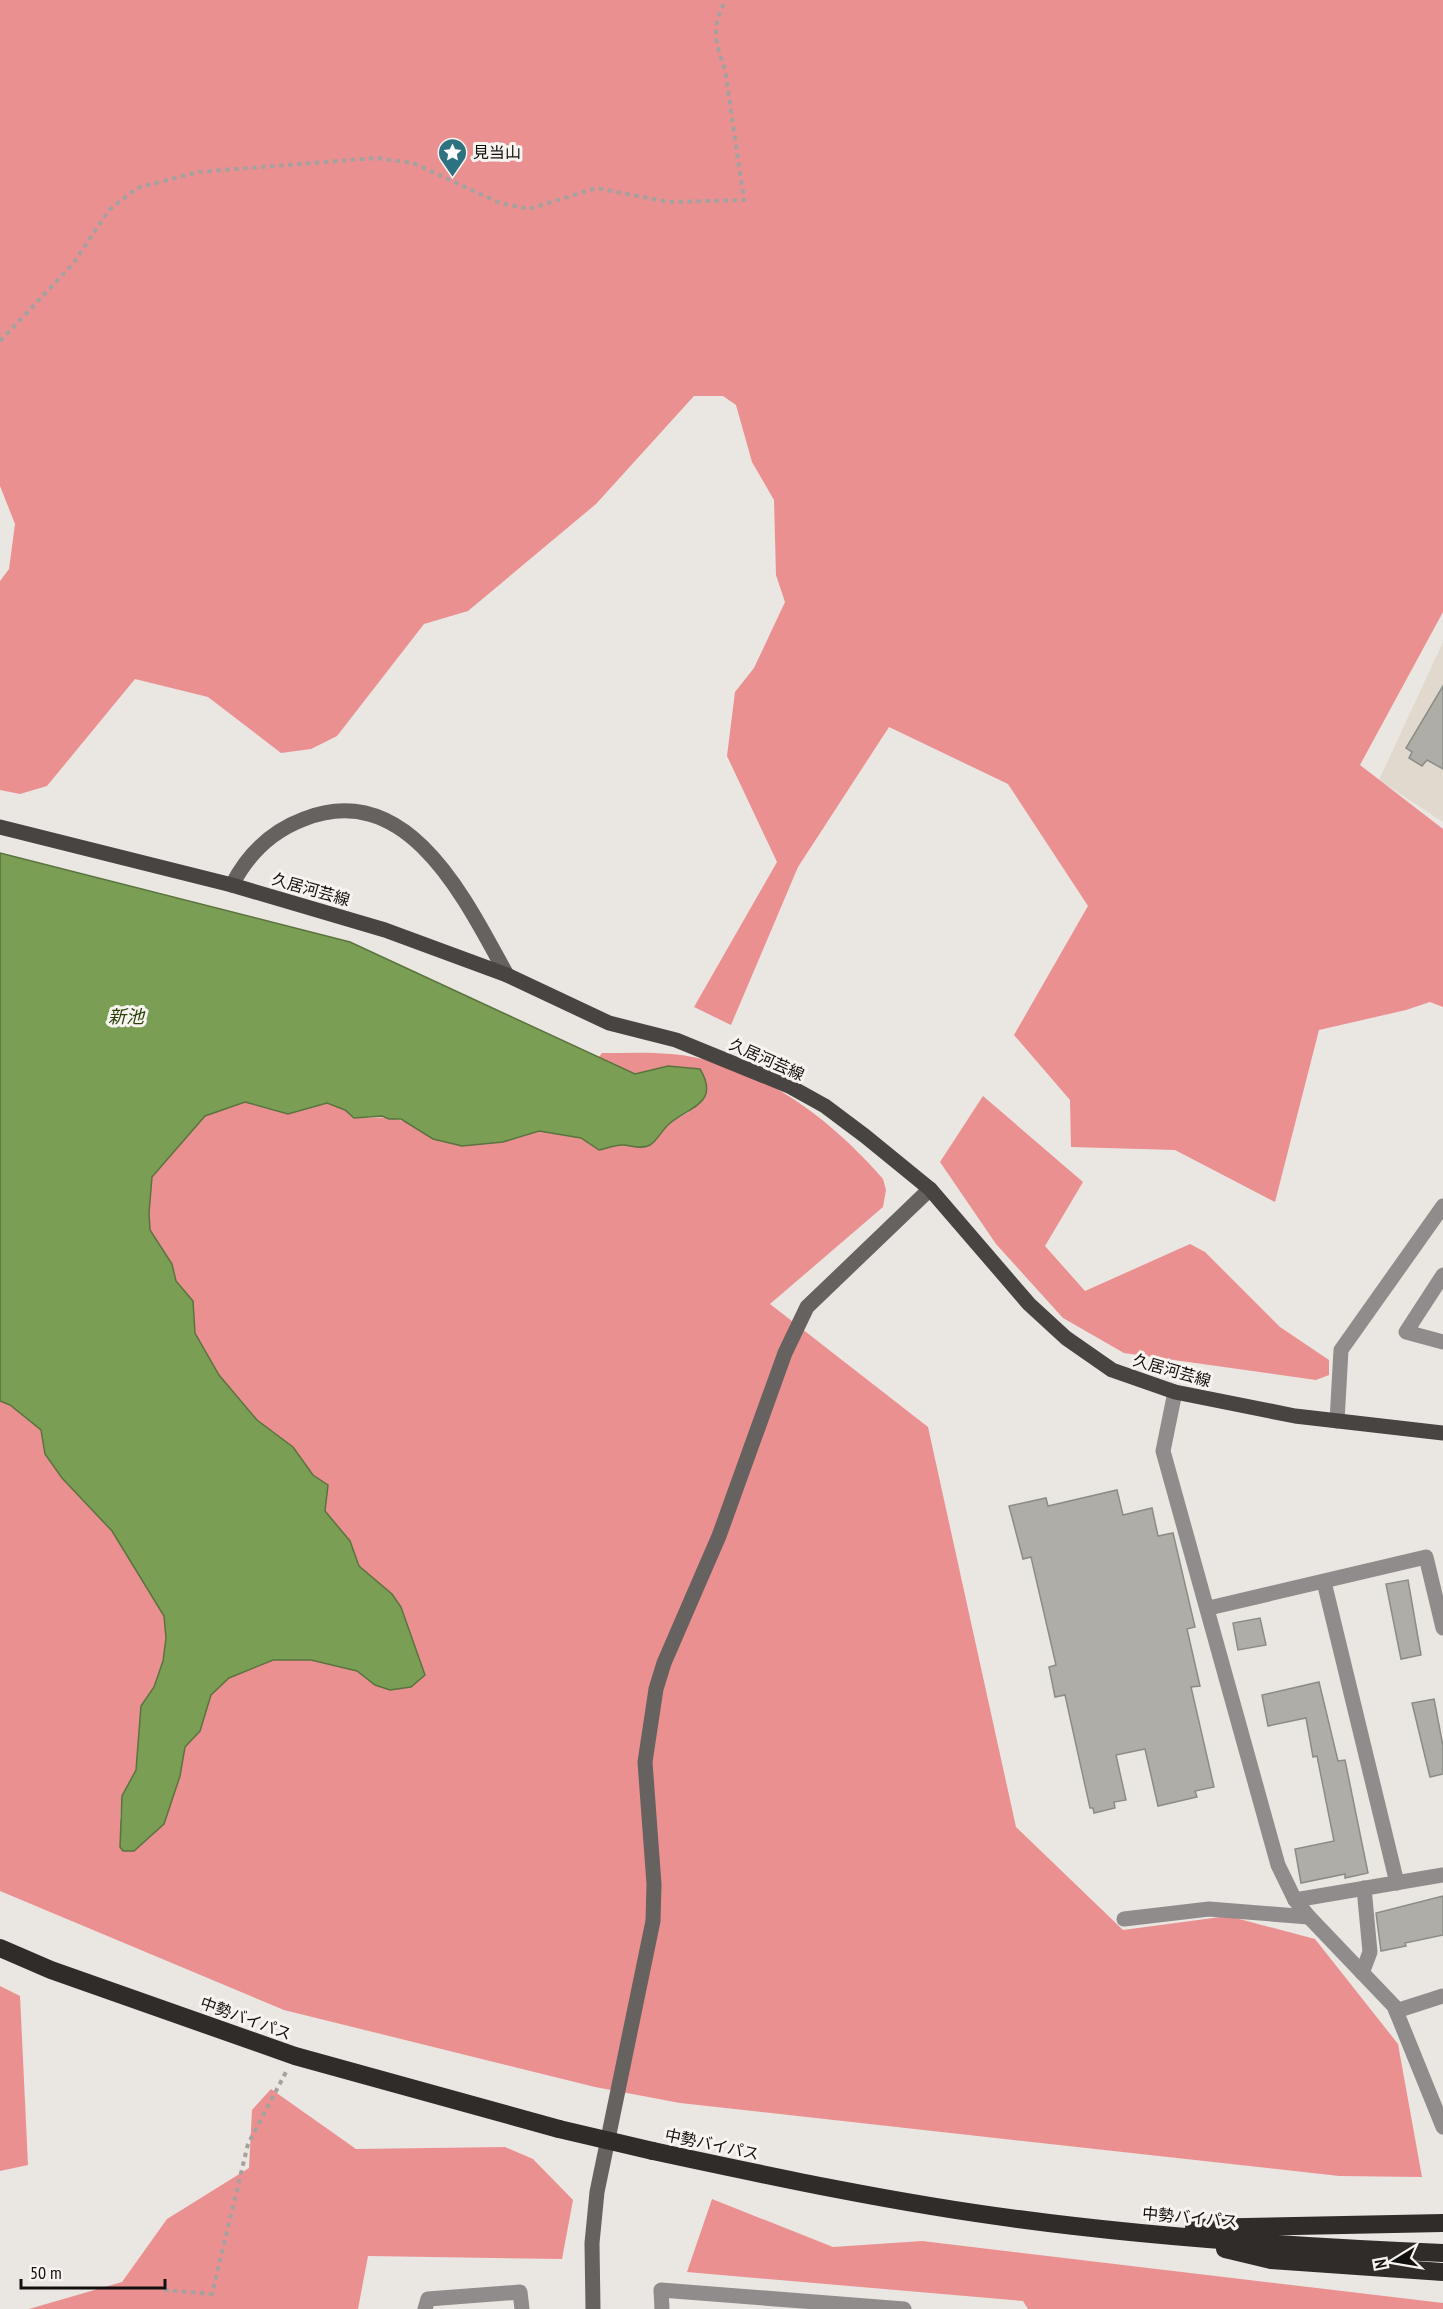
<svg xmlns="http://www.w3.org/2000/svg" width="1443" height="2309" font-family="'PT Sans Narrow','Noto Sans JP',sans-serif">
  <rect width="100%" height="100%" fill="#eae6e2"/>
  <!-- built -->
  <path fill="#e1d9ce" d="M1443,642V822L1379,780Z"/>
  <!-- forest -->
  <g fill="#eb9091">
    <path d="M0,0H1443V612L1360,765L1443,829V1007L1430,1002L1406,1010L1319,1030L1275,1202L1175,1150L1071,1147L1070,1100L1014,1035L1088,906L1008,784L889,727L798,867L731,1025L694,1007L777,862L727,756L735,692L754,668L785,602L776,575L774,500L752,462L736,405L723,396H694L596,504L468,611L424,624L337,736L311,749L281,753L208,697L135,679L47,786L20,794L0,790V581L9,569L15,524L0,486Z"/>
    <path d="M602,1053C625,1053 649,1052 671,1054C756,1061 830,1118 883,1179L886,1190L883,1207L770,1304L928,1427L1016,1827L1123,1930L1228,1916L1315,1939L1398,2044L1422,2177L1339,2176L680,2103L595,2087L284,2010L0,1891V1401L10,1405L41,1430L45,1454L62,1478L112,1531L164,1616L166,1638L163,1661L154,1687L141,1706L136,1770L122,1796L120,1819L153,1831L164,1824L180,1776L185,1747L200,1731L211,1695L229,1678L273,1660H311L357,1671L375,1685L425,1675L401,1607L392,1594L359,1566L350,1541L325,1511L328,1485L313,1475L293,1447L257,1420L219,1375L195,1333L193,1301L176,1281L172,1264L150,1230L149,1213L152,1177L205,1116L245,1102L288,1114L327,1103L345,1110L354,1118C374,1118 393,1115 410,1124L503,1142L539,1131L581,1138L599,1150L620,1145L643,1147L651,1145L669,1123L689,1112L700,1069L668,1066L635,1074L599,1057Z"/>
    <path d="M983,1096L1083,1182L1045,1246L1085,1291L1190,1244L1205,1252L1280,1327L1329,1360V1375L1316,1380L1124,1353L1063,1318L996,1244L940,1162Z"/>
    <path d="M0,1986L20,1996L28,2165L0,2171Z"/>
    <path d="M271,2089L356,2149L505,2147L533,2159L573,2200L562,2259L368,2256L358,2309H29L122,2282L167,2219L249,2168L252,2110Z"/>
    <path d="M712,2199L833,2247L922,2241L1443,2303V2309H1028L1023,2301L687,2272Z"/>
  </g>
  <!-- water -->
  <path fill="#7a9e53" stroke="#5b733f" stroke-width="1.5" d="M0,853L350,942L635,1074L668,1066L700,1069C721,1104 688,1107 669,1124C662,1130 657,1141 650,1145C641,1150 630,1145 622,1145C614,1145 606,1149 599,1150L581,1138L539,1131L503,1142L462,1146L433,1139L401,1119H389L382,1116L354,1118L345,1110L327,1103L288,1114L245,1102L205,1116L152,1177L149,1213L150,1230L172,1264L176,1281L193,1301L195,1333L219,1375L257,1420L293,1447L313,1475L328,1485L325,1511L350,1541L359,1566L392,1594L401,1607L425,1675L411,1687L390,1690L375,1685L357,1671L311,1660H273L229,1678L211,1695L200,1731L185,1747L180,1776L164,1824L134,1851H123L120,1847L122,1796L136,1770L141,1706L154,1687L163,1661L166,1638L164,1616L112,1531L62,1478L45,1454L41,1430L10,1405L0,1401Z"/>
  <!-- building -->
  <g fill="#aeada8" stroke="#8c8c87" stroke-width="1.5">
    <path d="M1443,686V769L1427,760L1422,766L1409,758L1412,752L1406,748Z"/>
    <path d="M1117,1490L1123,1515L1152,1508L1158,1536L1173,1533L1195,1627L1187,1629L1200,1686L1191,1687L1214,1787L1195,1791L1197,1797L1158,1806L1145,1749L1116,1755L1126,1800L1114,1802L1115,1808L1094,1813L1093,1808H1090L1065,1695L1055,1697L1049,1667L1056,1665L1031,1557L1023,1559L1009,1506L1046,1498L1048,1506Z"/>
    <path d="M1408,1580L1421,1655L1401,1659L1386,1584Z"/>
    <path d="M1260,1618L1266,1645L1238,1650L1233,1623Z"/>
    <path d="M1319,1682L1338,1761L1345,1760L1368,1873L1345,1878V1874L1301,1883L1295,1849L1334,1841L1317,1756L1313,1757L1306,1718L1268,1726L1262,1695Z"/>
    <path d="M1434,1699L1443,1746V1774L1430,1777L1412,1703Z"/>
    <path d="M1443,1896V1935L1405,1943L1406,1946L1381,1951L1376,1913Z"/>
  </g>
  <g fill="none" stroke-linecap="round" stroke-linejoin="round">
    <!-- path -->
    <g stroke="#a5a19e" stroke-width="4" stroke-dasharray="4.5 4.5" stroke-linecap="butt">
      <path d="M0,341L73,264L109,210L137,188L198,172L376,158L413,163L500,203L529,209L596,188L669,202L744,200L725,70C715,42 711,26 726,0"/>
      <path d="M164,2290L212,2294L248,2144L286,2072"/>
    </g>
    <!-- street -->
    <g stroke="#8f8c8b" stroke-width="15">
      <path d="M1443,1275L1406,1332L1443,1342"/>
      <path d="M1175,1392L1163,1451L1278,1865L1295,1900L1309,1917L1394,2006L1443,2127"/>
      <path d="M1337,1421L1341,1350L1443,1206"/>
      <path d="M1324,1582L1397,1883"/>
      <path d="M1209,1608L1426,1557L1443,1628"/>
      <path d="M1295,1900L1443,1875"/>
      <path d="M1124,1919L1209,1909L1309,1917"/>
      <path d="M1362,1973L1370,1952L1364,1888"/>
      <path d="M1396,2011L1443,1996"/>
      <path d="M425,2309L428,2299L520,2292L522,2309"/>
      <path d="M662,2309L661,2290L904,2309"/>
    </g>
    <!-- secondary -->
    <g stroke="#656260" stroke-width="15">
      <path d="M232,885C248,854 272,831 304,819C409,778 466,901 507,975"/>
      <path d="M593,2309L592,2243L597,2192L653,1921L654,1884L645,1762L656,1689L664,1663L719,1536L785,1353L807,1307L930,1189"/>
    </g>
    <!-- primary -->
    <path stroke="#484442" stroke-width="15" d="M0,827L232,885L385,930L507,975L609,1023L676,1040L789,1086L825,1106L865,1136L930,1189L1029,1304L1066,1338L1112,1370L1175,1392L1295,1416L1443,1433"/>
    <!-- highway -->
    <g stroke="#302c2a" stroke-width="18">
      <path d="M0,1948L51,1970L295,2056L559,2129"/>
      <path d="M653,2151C774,2177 895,2203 1018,2219C1159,2238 1301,2247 1443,2253"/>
      <path d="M1194,2228L1443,2223"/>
      <path d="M1225,2249L1271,2260L1443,2272"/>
    </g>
    <!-- highway-bridge -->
    <path stroke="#302c2a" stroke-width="18" d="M559,2129L653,2151"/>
  </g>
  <!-- icons -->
  <defs>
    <symbol id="sight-pin" viewBox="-11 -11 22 30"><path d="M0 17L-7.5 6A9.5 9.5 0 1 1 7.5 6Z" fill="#2c7280" stroke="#f7f3ef"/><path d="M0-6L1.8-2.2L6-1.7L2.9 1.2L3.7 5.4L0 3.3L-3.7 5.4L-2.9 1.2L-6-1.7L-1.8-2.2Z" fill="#fff"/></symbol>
  </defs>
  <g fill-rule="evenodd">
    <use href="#sight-pin" x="436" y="136" width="33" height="45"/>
  </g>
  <g text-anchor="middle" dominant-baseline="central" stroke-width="6" stroke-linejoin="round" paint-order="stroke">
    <!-- poi labels -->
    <g font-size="16" fill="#12100f" stroke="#f7f3ef" text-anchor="start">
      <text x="473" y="152">見当山</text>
    </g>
    <!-- street labels -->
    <g font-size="16" fill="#12100f" stroke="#f7f3ef">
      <text transform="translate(311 889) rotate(16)">久居河芸線</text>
      <text transform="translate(767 1059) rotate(24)">久居河芸線</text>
      <text transform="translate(1172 1370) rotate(16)">久居河芸線</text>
      <text transform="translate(246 2018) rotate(20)">中勢バイパス</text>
      <text transform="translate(712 2144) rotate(12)">中勢バイパス</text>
      <text transform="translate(1190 2217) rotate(5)">中勢バイパス</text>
    </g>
    <!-- water labels -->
    <g font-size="18" font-style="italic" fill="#284008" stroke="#f7f3ef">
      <text x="126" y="1016">新池</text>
    </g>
  </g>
  <!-- north arrow -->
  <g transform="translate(1395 2261) rotate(259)" stroke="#f7f3ef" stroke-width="4.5" paint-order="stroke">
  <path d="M0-4.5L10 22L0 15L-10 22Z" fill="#12100f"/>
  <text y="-9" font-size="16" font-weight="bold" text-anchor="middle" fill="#12100f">N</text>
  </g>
  <!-- scale -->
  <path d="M21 2279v9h144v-9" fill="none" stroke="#12100f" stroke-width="3"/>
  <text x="30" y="2279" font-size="18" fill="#12100f" stroke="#f7f3ef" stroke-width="4.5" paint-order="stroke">50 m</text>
</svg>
